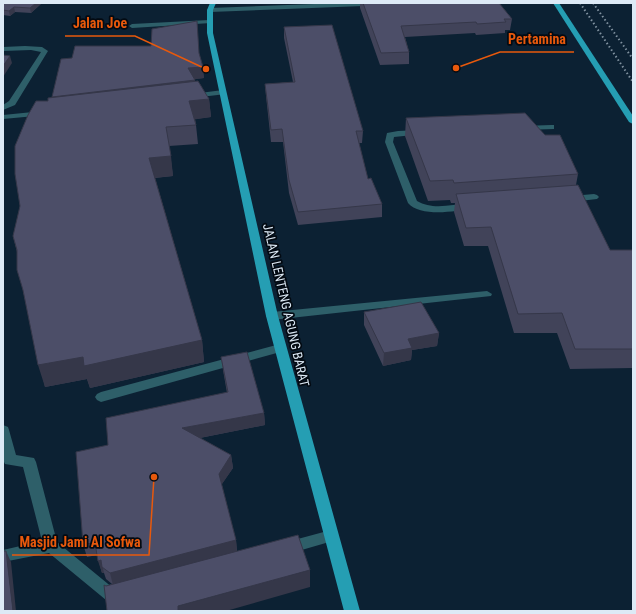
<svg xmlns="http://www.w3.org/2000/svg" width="636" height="614" font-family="'Roboto Condensed',sans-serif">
  <rect width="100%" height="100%" fill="#0c2133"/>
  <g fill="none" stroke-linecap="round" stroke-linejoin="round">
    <!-- service -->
    <g fill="#2e5f69" fill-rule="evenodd">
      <path d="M209,20L212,22L211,23L132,28L129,26L132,24Z"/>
      <path d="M551,125H554V129L523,130L519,128L523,126Z"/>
      <path d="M420,130L424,132L423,134L394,137L393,142L417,201C432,210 451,205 468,203L473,206L471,208C455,212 420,217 408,203L385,142L387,133L398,131Z"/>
      <path d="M594,194L597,195L599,197L597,199L571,202L566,199L571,196Z"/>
      <path d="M487,291L492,294L491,296L272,320L268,319L266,316L268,313L272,312Z"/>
      <path d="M280,344L284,345L286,348L284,351L101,402L97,400L95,397L97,394L101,392Z"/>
    </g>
    <!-- minor -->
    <g fill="#2e5f69" fill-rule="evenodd">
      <path d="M341,3H392L389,5L210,12L207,10L210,8Z"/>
      <path d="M25,46L42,47L48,51L15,105L3,110V105L9,101L41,52L31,50L3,51V47Z"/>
      <path d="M3,425L8,427L9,430L16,455L34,458L36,462L57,542L113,588L121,589L124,594L121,599L111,602L106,600L49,553L3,562V550L42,541L23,467L5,464L3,460Z"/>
      <path d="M331,530L336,532L338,536L336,540L288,554L283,553L281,548L283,543Z"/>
    </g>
    <!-- tertiary -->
    <g fill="#2e5f69" fill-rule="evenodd">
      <path d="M223,90H226V94L192,98L188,96L192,94Z"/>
      <path d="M43,111H46V115L3,119V115Z"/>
    </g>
    <!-- primary -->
    <g fill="#259eb3" fill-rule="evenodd">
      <path d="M210,3H216L213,10V33L278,316L360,611H344L266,316L207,33V10Z"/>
      <path d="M553,3H559L633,116V124L629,122Z"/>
    </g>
    <!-- rail -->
    <g stroke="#8192a0" stroke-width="2" stroke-dasharray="1.5 2.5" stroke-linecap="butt">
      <path d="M580,3L633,82"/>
      <path d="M593,3L633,59"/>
    </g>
  </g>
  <!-- wall -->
  <g fill="#414359">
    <path d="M3,3H42L31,13L15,12L10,16L3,15Z"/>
    <path d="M360,3H499L512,19L510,30H505V33L476,35L475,33L405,37L409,52V64L380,65L360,8Z"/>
    <path d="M284,27L363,131L362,143H359L368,179L382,204V217L298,225L289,193L283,142H271L266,96L265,84L293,82L284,38Z"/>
    <path d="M199,54L204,78L194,79L195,81L209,99L211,117L195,119L196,125L198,144L169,146L173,176L155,178L202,340L204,362L90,388L87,379L45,387L23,291L17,252L13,236L48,101L52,98V97Z"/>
    <path d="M406,118L578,174L576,185L610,250H633V368L570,369L557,333H514L488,246H464L454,212L455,203H451L450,200L428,201L405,136Z"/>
    <path d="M364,312L439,333L437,346L412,350L411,360L383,366L364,325Z"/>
    <path d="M221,357L264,413L265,425L200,438L231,455L233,468L221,485L236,540L237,551L310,587L106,586L112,584L106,579L104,573H102L97,555L87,557L83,544L108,445L227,393L223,370Z"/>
  </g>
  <!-- shaded-wall -->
  <g fill="#353749">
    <path d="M36,3H42L31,13L30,8Z"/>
    <path d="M14,7L15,12L10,16L9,11Z"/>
    <path d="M10,56L12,63L3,77V66Z"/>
    <path d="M203,67L204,78L189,80L188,68Z"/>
    <path d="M195,80L196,92L54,109L52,97Z"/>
    <path d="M209,99L211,117L191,120L189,101Z"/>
    <path d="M171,156L173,176L152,178L149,158Z"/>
    <path d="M439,333L437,346L412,350L411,360L383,366L384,353L408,339Z"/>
    <path d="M202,340L204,362L90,388L87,379L45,387L38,365L83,357Z"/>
    <path d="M264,413L265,425L184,441L182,428Z"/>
    <path d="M231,455L233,468L220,487L219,474Z"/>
    <path d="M236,540L237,553L113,585L110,573Z"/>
    <path d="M6,551L11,562L16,611H13Z"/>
    <path d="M101,560L104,573H102L98,561Z"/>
    <path d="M310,570V587L226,611H178V606Z"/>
  </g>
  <!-- building -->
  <g fill="#4c4e68" stroke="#353749">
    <path d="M3,3H36L30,8L14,7L9,11L3,10Z"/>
    <path d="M363,3H499L512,19H504L506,22L477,24L476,22L401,26L409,52L381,53Z"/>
    <path d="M197,21L199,53L203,67L188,68L195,80L52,97L61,59L72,58L75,46H151L152,29Z"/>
    <path d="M332,25L363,131H356L368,179L371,178L382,204L298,212L289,180L282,129L271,130L265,84L295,82L284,27Z"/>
    <path d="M3,55L10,56L3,66Z"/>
    <path d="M198,81L209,99L189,101L196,125L166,127L171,156L149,158L202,340L84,366L83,357L38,365L23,290L17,270V250L13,236L20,206L15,174V146L28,115L36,101H48V98Z"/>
    <path d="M525,113L545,135H560L578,174L454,183L453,180L430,181L406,118Z"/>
    <path d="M578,185L610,250H633V349H575L562,313L518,314L491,227L466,228L456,194Z"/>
    <path d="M421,302L439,333L408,339L412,348L384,353L364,312Z"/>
    <path d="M247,352L264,413L182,428L231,455L219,474L236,540L110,573L102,567L101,560L98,561L95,543L83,544L76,452L108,445L106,418L228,392L221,357Z"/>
    <path d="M298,535L310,570L178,606V611H107L104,585L106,586Z"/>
    <path d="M3,551H6L13,611H3Z"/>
  </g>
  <g text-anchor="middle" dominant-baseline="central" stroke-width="3.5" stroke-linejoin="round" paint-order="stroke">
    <!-- street labels -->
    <g font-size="13" fill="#ddeaf6" stroke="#030a12">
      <text transform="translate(286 305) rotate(77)">JALAN LENTENG AGUNG BARAT</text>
    </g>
  </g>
  <!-- callouts -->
  <path fill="none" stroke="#e8590c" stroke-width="1.5" d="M206 69L135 36H65M456 68L500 52H574M154 477L149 555H12"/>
  <g fill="#e8590c" stroke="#030a12" stroke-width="1.5">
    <circle cx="206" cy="69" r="4"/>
    <circle cx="456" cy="68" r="4"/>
    <circle cx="154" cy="477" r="4"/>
  </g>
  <g font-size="14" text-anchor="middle" font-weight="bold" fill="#e8590c" stroke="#030a12" stroke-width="3.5" stroke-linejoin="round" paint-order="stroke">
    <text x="100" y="28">Jalan Joe</text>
    <text x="537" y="44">Pertamina</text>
    <text x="80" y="547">Masjid Jami Al Sofwa</text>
  </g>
  <!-- border -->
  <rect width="636" height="614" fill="none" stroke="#ddeaf6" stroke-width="8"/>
</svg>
